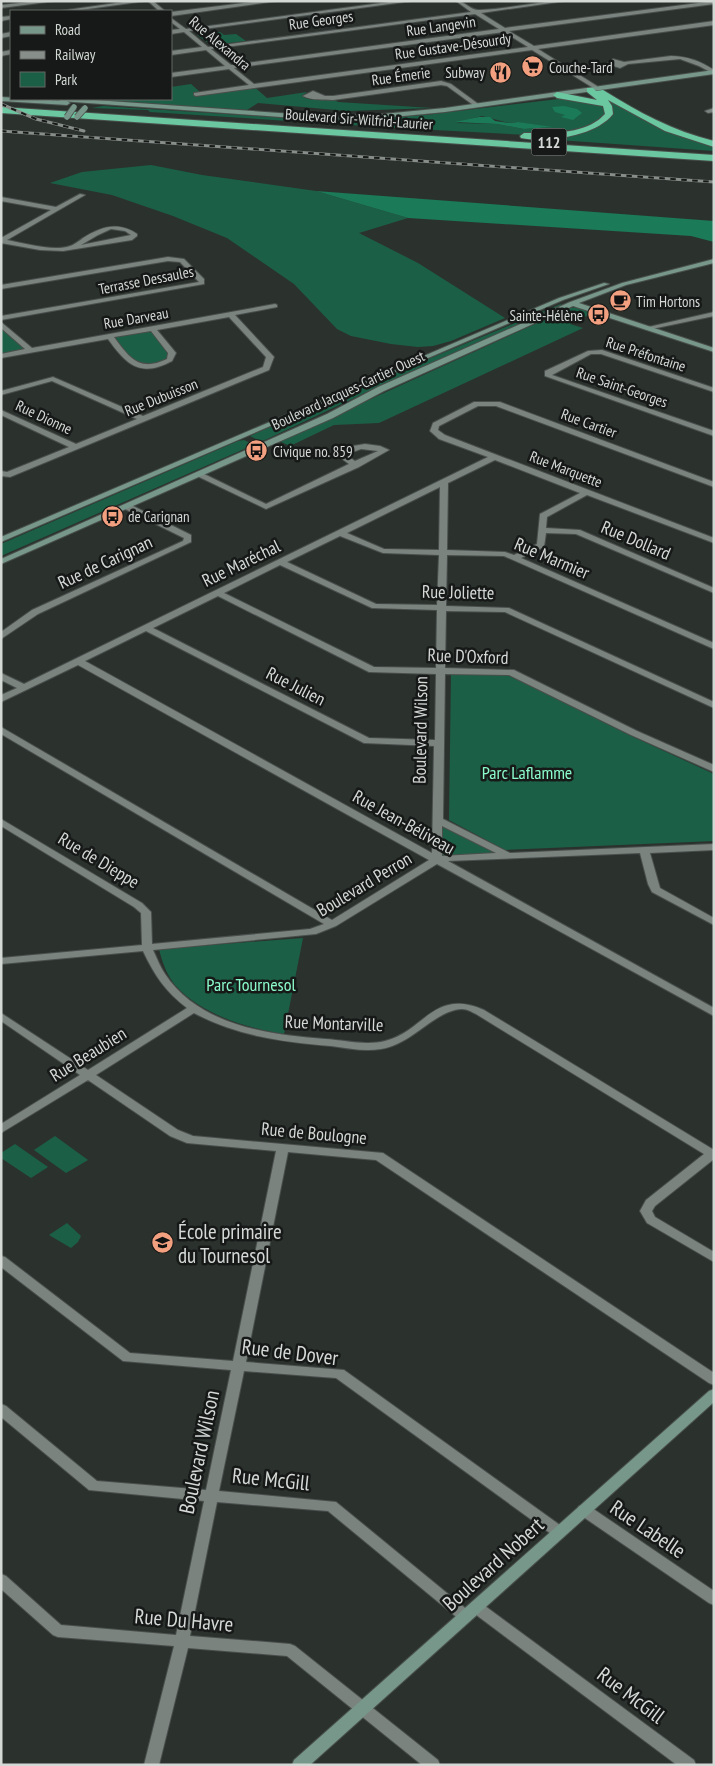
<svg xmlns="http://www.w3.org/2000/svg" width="715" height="1766" font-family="'PT Sans Narrow',sans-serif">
  <rect width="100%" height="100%" fill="#2b322e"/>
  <!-- green -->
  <g fill="#1b6046" fill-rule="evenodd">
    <path d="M220,32L224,35L236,34L246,41L211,45L197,35Z"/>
    <path d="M191,84L201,93L253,86L267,98L307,92L302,96C312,104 328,95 338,102L432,108L347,111L258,103L247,110L83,99H171V87Z"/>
    <path d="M567,98L601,105L606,114L597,122L581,129L528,135L397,128L150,112L148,110L92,108L103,106L304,119H359L426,115ZM482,116L509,123L516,122L550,127L524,129L497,124L456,123Z"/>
    <path d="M610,100C646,122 672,135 714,145V151L530,138C552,136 598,133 611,115L607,101Z"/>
    <path d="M151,165L202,175L316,191L408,218L359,233L418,263L505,318L451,341L433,346L418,347L391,344L351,336L337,329L294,284L227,238L173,216L112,195L50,183L82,172Z"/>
    <path d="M561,304V307L380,386L265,440L260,441L250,436L322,403Z"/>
    <path d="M579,307L595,312L570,324L583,328L379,423L334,425L290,446L279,441L570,308Z"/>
    <path d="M1,324L30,350L1,356Z"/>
    <path d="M153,329L172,353L170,360L160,366L133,364L110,336Z"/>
    <path d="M244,440L250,443L251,446L1,556V544L238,441Z"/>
    <path d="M451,674L508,675L629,735L714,774V841L505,850L449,820Z"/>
    <path d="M437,820L508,856L437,859Z"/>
    <path d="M303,938L284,1034C246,1028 201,1014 175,985C167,975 162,962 159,949Z"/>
    <path d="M55,1136L88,1160L66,1173L34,1150Z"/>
    <path d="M15,1144L48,1167L31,1178L1,1158V1153Z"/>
    <path d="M67,1223L81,1236L78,1242L71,1248L49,1235Z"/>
  </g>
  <!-- forest -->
  <g fill="#1b7a58">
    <path d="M564,106L577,109L582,113L573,120L561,117L565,115L555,112L552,107Z"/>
    <path d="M479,117H490L495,121L509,123L518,122L553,127L524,129L497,124L455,122Z"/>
    <path d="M316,191L714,221V242L691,236L408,218Z"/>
  </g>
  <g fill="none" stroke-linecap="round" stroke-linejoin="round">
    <defs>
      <g id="street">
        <path d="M38,1H55L1,8V5Z"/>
        <path d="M130,1H146L73,11H60Z"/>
        <path d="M148,1H153L165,11H159Z"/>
        <path d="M261,1H277L171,16V12Z"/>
        <path d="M396,1H412L189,31L208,47L471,12L456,1C465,1 471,11 480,10C509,9 537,1 565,1L481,13L505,28L714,1V4L509,31L534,46L714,21V25L538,49L597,86V88L595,89L532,50L196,96L194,95V93L249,85L229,69L171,77V73L225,66L206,50L171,55V51L202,47L184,32L171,34V30L180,29L171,22V18L186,29ZM475,14L499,29L231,65L211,49ZM504,32L528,47L254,84L234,68Z"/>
        <path d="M11,16V19L1,21V17Z"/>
        <path d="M11,32V36L1,38V34Z"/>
        <path d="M11,50V54L1,56V52Z"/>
        <path d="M671,56C687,56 700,61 714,70V74L699,66L680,59L628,64L620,68L607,64L613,59L624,62Z"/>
        <path d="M441,81L451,84L481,106L476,107L447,86L441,85L333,100C323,99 312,101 303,96L313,91L325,96H333Z"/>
        <path d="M714,108V112L708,113L705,111Z"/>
        <path d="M80,194L85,195L7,240C23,243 54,252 70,246C74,245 79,241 83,238C101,227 118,221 137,234V236L132,240L63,251L40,250L1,243V238L51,210L1,201V197L56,207ZM111,229L125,231L131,235L81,245L98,235Z"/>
        <path d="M168,257L184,259L204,279V284L1,320V316L199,282L180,262L168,261L1,289V285Z"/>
        <path d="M275,304L277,305V307L235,315L274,357L269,370L10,477L1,476V471L7,472L69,447L1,415V410L76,444L137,419L52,381L1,395V391L53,377L143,416L263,367L266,357L229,317L157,330L176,353L172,361C140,378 127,365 108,339L1,358V354L25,349L1,328V322L32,348ZM151,331L168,353L167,359C140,372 130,359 114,337Z"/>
        <path d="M714,312V316L647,330L644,328Z"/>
        <path d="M602,350L714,388V392L601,354H591L552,375L714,431V436L545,376V371L588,351Z"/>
        <path d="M474,402H500L714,482V487L496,406H478L439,426L438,430L445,435L714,538V543L587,495L547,517L546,528L580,530L714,588V593L576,534L546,533L544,547L521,558L714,643V649L504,556L447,555L446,606L509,608L714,702V708L505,612L446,611L445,668L514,670L637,731L714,765V772L631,735L509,675L445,674L443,819L510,853L714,844V850L650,853L660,888L714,918V925L652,892L648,884L640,853L448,861L714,1008V1016L437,864L336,926L316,934L153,950C157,958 160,967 165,974C199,1025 268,1035 325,1039C344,1040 366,1046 385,1041C425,1031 433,988 484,1010L714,1150V1159L655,1206L652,1211L655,1217L714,1252V1262L647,1223L640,1211L646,1200L704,1154L476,1014C472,1012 467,1009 462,1009C435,1010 413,1044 381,1049C364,1052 347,1048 331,1046C283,1042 237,1036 194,1013L96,1075L178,1130L193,1136L383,1153L714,1373V1385L709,1383L376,1160L288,1152L246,1362L344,1370L564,1528L566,1532L564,1536L559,1537L554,1536L336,1378L244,1371L219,1491L336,1502L470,1612L472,1616L470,1620L465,1622L460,1620L328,1511L217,1502L190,1636L290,1644L295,1646L438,1760L440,1765H422L287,1656L188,1648L159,1765H144L174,1646L58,1637L53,1635L1,1589V1574L6,1576L61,1625L176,1635L204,1501L89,1490L1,1417V1404L6,1406L97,1481L206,1490L231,1370L123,1361L1,1267V1256L5,1257L130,1353L233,1361L276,1151L187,1143L170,1136L88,1080L1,1133V1124L80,1075L1,1021V1013L88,1070L187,1008C165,991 155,976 143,951L1,964V958L142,945L141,913L134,907L1,826V819L142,903L151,912L152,944L310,929L324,924L1,734V727L332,920L429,860L78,665L1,702V695L17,688L1,680V673L24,684L488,457L439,439L430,431L433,423ZM495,460L580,493L540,514L537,544L514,555L505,552L447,550L448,483ZM440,487L439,550L384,549L347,533ZM340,536L383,553L439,555L437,605L376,604L287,562ZM280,565L372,608L437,610L436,668L374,667L224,593ZM218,596L369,672L436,674L435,740L369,738L153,628ZM146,631L364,743L434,746L432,853L85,661ZM442,826L496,853L442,856Z"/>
        <path d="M365,444L380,446L389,450L359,467L266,509L195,475L196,473H202L266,504L349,464L341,458L343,450L353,446ZM361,449L378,451L355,461L349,457L350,453Z"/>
        <path d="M125,505H131L191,535V542L38,614L1,639V632L32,610L183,541L184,538L125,509Z"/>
        <path d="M584,1505L589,1506L714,1591V1605L709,1603L579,1514L577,1510L579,1506Z"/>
        <path d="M476,1601L481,1603L694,1760L696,1765H677L471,1611L469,1607L471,1603Z"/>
      </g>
      <g id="secondary">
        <path d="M714,70V74L445,112L372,119L294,118L60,101L57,99H80L294,114L372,115L445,108Z"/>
        <path d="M1,97L67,101L70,103L67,105L1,101Z"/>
        <path d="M714,259V263L626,285L579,303L714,348V352L573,306L384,391L333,418L1,564V559L327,414L378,387L570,302L622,283Z"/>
        <path d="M604,283L609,284L563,300L1,542V537L559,298Z"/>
        <path d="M714,1389V1402L310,1765H292L294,1760L709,1391Z"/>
      </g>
      <g id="highway">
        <path d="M587,88H593L596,91L603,90C638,112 673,131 714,141V147L665,131L608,100L612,106L613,114C596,136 548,143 521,138L520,136L524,133C551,133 586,135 605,114L603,106L557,98L553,95L557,92L597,100L587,92Z"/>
        <path d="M1,107L714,155V161L1,113Z"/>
      </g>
    </defs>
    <!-- street casing -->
    <use href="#street" stroke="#494f4c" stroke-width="2"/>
    <!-- secondary casing -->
    <use href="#secondary" stroke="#494f4c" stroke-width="2"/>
    <!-- highway casing -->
    <use href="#highway" stroke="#494f4c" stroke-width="2"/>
    <!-- street -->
    <use href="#street" fill="#7b837f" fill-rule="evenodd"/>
    <!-- secondary -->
    <use href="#secondary" fill="#769789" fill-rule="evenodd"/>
    <!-- highway -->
    <use href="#highway" fill="#6ac79f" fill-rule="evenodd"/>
    <defs>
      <g id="rail">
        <path d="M1,104L36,119L84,131"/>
        <path d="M1,131L714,182"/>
      </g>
    </defs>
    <!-- rail casing -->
    <use href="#rail" stroke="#888e8a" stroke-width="3"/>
    <!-- rail -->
    <use href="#rail" stroke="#161917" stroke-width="2" stroke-dasharray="5.5" stroke-linecap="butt"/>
    <defs>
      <g id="secondary-bridge">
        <path d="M67,117L74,107"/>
        <path d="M77,117L85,108"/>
      </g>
    </defs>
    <!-- secondary-bridge casing -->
    <use href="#secondary-bridge" stroke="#494f4c" stroke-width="7" stroke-linecap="butt"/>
    <!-- secondary-bridge -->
    <use href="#secondary-bridge" stroke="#769789" stroke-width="5.5"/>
  </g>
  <!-- icons -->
  <defs>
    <symbol id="supermarket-disc" viewBox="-11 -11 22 22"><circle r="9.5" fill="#f2a080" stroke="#161917"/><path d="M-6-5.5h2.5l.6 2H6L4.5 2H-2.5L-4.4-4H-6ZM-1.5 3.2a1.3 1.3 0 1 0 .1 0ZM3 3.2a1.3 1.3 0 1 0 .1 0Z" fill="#111"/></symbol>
    <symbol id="restaurant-disc" viewBox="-11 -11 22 22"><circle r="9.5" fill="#f2a080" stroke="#161917"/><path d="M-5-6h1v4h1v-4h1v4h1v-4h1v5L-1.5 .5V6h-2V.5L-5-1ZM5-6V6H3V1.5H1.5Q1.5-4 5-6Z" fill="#111"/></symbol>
    <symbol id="cafe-disc" viewBox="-11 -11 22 22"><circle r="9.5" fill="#f2a080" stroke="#161917"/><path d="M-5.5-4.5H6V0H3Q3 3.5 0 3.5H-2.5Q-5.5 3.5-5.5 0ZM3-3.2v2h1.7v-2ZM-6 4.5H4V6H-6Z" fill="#111"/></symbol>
    <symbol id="bus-disc" viewBox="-11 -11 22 22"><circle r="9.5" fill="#f2a080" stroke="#161917"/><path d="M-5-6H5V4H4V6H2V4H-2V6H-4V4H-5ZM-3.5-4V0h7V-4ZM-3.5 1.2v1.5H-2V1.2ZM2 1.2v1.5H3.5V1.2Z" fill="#111"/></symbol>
    <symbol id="school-disc" viewBox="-11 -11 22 22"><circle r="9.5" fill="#f2a080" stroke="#161917"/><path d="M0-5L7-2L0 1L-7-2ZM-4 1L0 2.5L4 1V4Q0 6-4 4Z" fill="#111"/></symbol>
  </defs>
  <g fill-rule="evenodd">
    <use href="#supermarket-disc" x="520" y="54" width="25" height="25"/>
    <use href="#restaurant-disc" x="488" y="60" width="25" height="25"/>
    <use href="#cafe-disc" x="608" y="288" width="25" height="25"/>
    <use href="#bus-disc" x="586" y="302" width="25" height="25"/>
    <use href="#bus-disc" x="244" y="438" width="25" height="25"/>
    <use href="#bus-disc" x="100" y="504" width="25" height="25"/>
    <use href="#school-disc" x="150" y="1230" width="25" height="25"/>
  </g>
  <g text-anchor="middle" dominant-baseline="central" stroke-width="5" stroke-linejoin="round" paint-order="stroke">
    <!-- far-street labels -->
    <g font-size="15" fill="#d4d9d6" stroke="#161917">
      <text transform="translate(321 20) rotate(-8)">Rue Georges</text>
      <text transform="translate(441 26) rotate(-8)">Rue Langevin</text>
      <text transform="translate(220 43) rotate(40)">Rue Alexandra</text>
      <text transform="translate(453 46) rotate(-8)">Rue Gustave-Désourdy</text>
      <text transform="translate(401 76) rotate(-8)">Rue Émerie</text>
      <text transform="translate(359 119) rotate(4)">Boulevard Sir-Wilfrid-Laurier</text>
      <text transform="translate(146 280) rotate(-11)">Terrasse Dessaules</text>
      <text transform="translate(136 318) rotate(-10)">Rue Darveau</text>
      <text transform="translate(646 354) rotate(18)">Rue Préfontaine</text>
      <text transform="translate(622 387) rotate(19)">Rue Saint-Georges</text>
      <text transform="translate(348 390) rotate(-25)">Boulevard Jacques-Cartier Ouest</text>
      <text transform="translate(161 397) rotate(-22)">Rue Dubuisson</text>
      <text transform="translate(44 417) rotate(25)">Rue Dionne</text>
      <text transform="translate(589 423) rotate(20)">Rue Cartier</text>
      <text transform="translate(566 469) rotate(21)">Rue Marquette</text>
    </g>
    <!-- far-poi labels -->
    <g font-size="15" fill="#d4d9d6" stroke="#161917" text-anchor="start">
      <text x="549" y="67">Couche-Tard</text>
      <text x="485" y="72" text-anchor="end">Subway</text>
      <text x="636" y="301">Tim Hortons</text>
      <text x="583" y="315" text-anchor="end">Sainte-Hélène</text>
      <text x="273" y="451">Civique no. 859</text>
      <text x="128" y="516">de Carignan</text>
    </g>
    <!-- shield labels -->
    <rect fill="#161917" stroke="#9b9f9d" stroke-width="1" x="531.5" y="128.5" width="35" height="27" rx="4"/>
    <g font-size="16" font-weight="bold" fill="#d4d9d6">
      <text x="549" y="142">112</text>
    </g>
    <!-- street labels -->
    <g font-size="18" fill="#d4d9d6" stroke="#161917">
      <text transform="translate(636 540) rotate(23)">Rue Dollard</text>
      <text transform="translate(552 558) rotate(23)">Rue Marmier</text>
      <text transform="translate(105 562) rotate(-25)">Rue de Carignan</text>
      <text transform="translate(241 563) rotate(-26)">Rue Maréchal</text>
      <text transform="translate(458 592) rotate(1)">Rue Joliette</text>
      <text transform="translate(468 656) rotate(2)">Rue D'Oxford</text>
      <text transform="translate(296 686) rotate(27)">Rue Julien</text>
      <text transform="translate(420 730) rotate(-89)">Boulevard Wilson</text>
      <text transform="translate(404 822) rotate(29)">Rue Jean-Béliveau</text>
      <text transform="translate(99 860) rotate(31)">Rue de Dieppe</text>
      <text transform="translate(364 884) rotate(-31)">Boulevard Perron</text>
      <text transform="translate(334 1023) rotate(2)">Rue Montarville</text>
      <text transform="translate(88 1054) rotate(-32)">Rue Beaubien</text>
      <text transform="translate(314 1133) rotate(5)">Rue de Boulogne</text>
    </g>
    <!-- park labels -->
    <g font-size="18" fill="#8bfbcb" stroke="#161917">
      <text x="527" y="772">Parc Laflamme</text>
      <text x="251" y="984">Parc Tournesol</text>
    </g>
    <!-- near-poi labels -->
    <g font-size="21" fill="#d4d9d6" stroke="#161917" text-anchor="start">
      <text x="178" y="1231">École primaire<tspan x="178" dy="24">du Tournesol</tspan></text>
    </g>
    <!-- near-street labels -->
    <g font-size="21" fill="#d4d9d6" stroke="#161917">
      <text transform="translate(290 1352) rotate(7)">Rue de Dover</text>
      <text transform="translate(199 1452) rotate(-78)">Boulevard Wilson</text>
      <text transform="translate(271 1479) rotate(6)">Rue McGill</text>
      <text transform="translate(648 1529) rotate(34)">Rue Labelle</text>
      <text transform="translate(493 1564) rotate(-42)">Boulevard Nobert</text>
      <text transform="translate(184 1620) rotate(5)">Rue Du Havre</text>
      <text transform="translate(631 1695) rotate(37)">Rue McGill</text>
    </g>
  </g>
  <!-- border -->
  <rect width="715" height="1766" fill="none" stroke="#d4d9d6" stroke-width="5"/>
  <!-- legend -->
  <rect x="10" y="10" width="162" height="90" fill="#161917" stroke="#626663"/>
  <rect x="20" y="26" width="25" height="8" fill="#769789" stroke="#626663"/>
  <text x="55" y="35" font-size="15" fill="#d4d9d6">Road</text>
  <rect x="20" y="51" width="25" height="8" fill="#888e8a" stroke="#626663"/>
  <text x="55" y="60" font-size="15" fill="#d4d9d6">Railway</text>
  <rect x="20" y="72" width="25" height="15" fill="#1b6046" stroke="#626663"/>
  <text x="55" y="85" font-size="15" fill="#d4d9d6">Park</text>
</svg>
